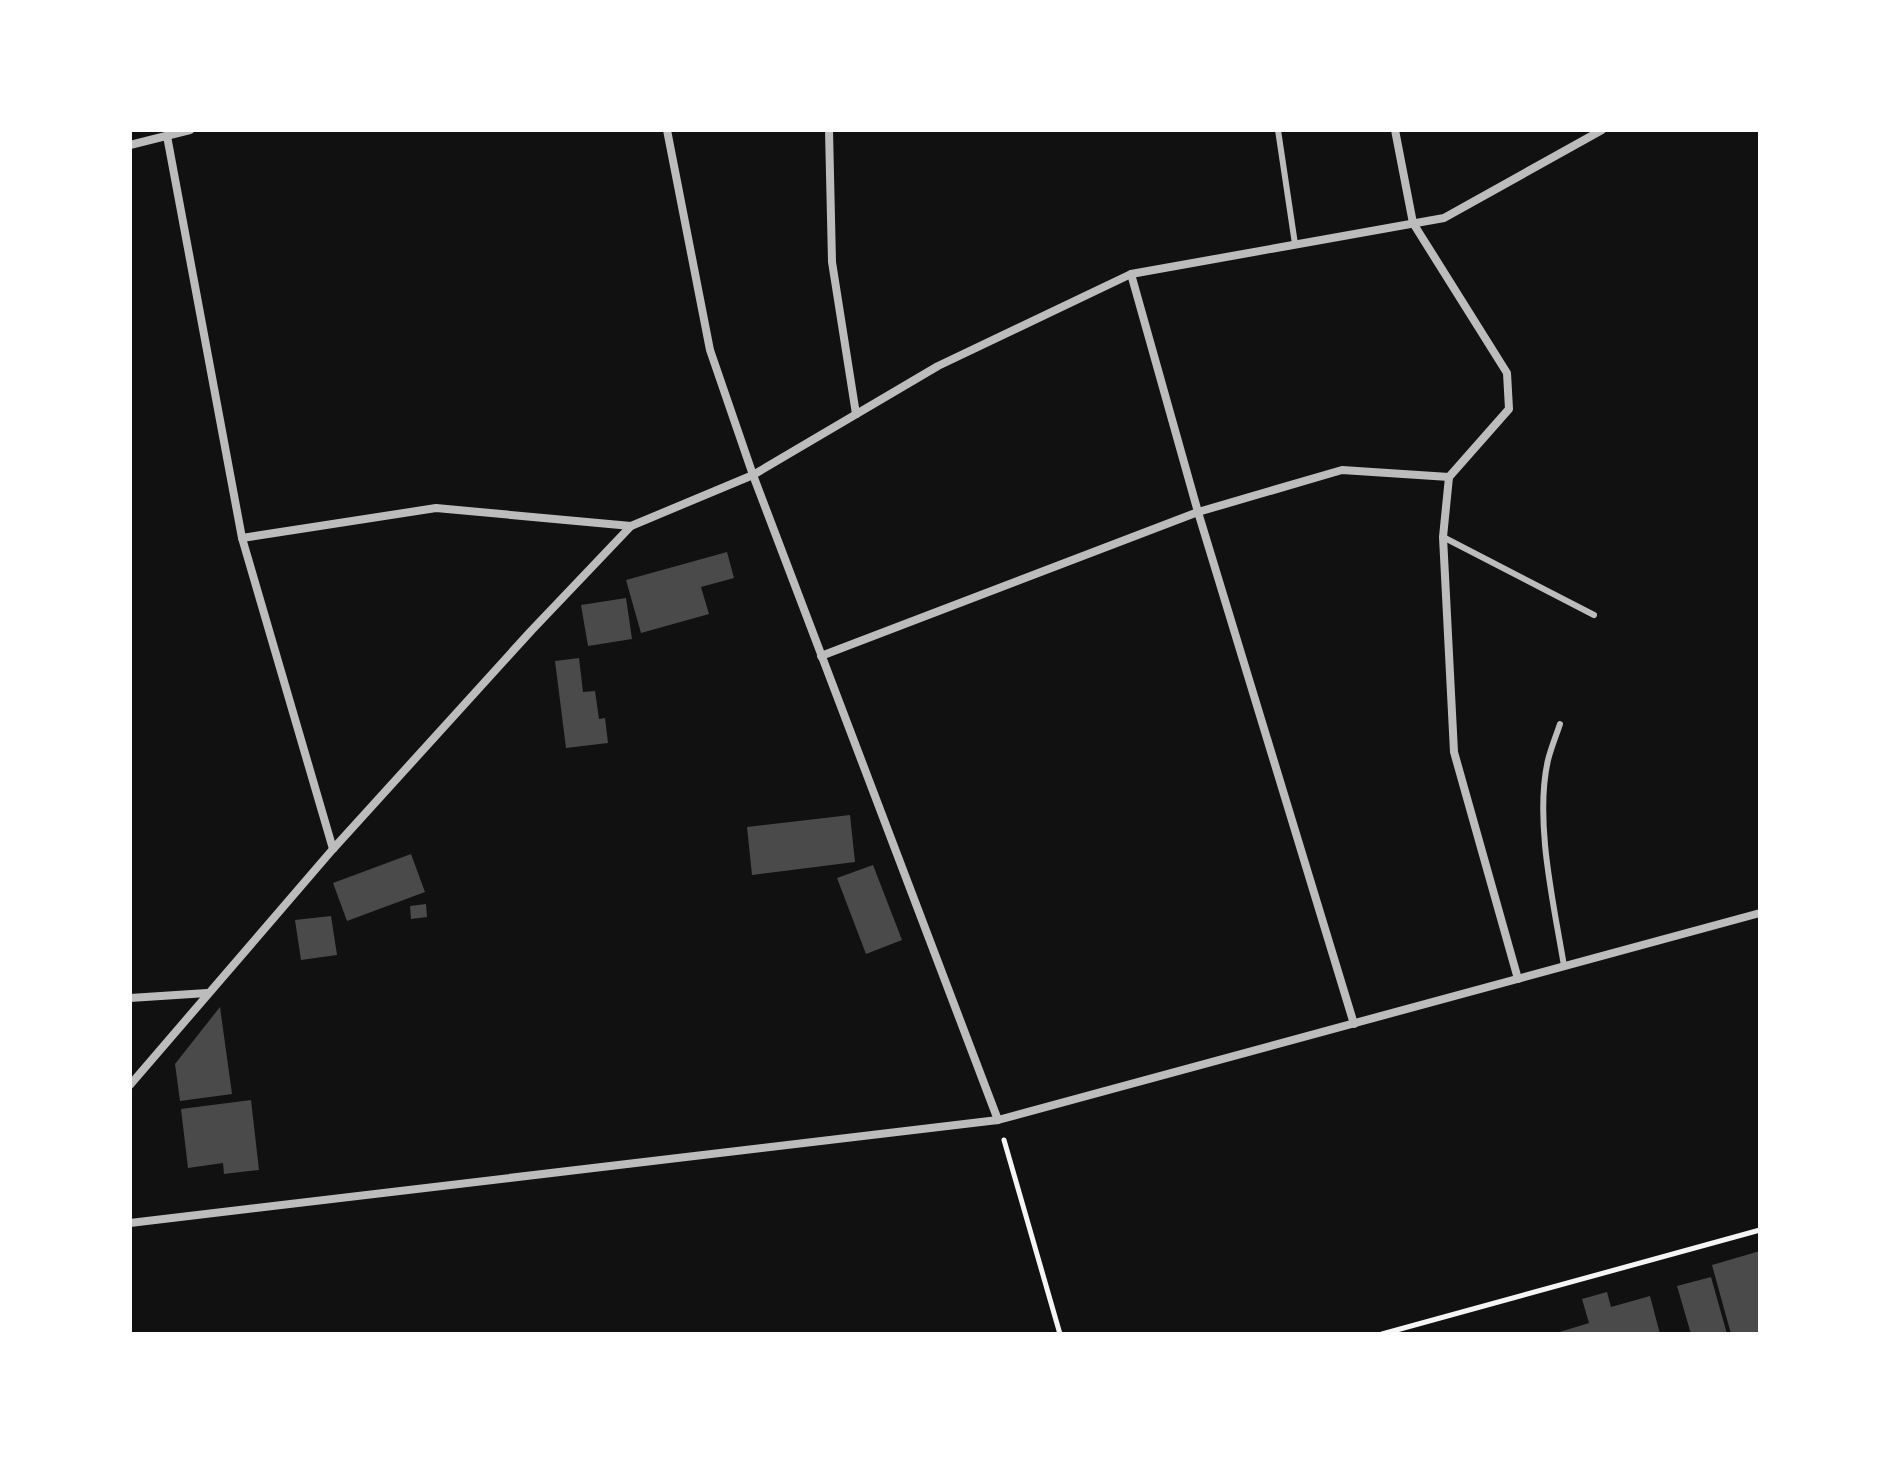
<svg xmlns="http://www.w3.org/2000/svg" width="1890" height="1464" font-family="Poppins,sans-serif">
  <rect width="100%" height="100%" fill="#111"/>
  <!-- building -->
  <g fill="#4a4a4a">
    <path d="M727,552L734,578L701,587L709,614L641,633L626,580Z"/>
    <path d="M626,598L632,639L588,646L581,605Z"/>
    <path d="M579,658L583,692L595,691L599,719L605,718L608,743L566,748L555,661Z"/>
    <path d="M850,815L855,862L752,875L747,827Z"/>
    <path d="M411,854L425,892L347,921L333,883Z"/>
    <path d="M873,865L902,940L866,954L837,878Z"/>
    <path d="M426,904L427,917L411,919L410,906Z"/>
    <path d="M331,916L337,955L301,960L295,920Z"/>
    <path d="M220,1007L232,1094L180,1101L175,1064Z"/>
    <path d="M251,1100L259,1170L224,1174L223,1163L188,1168L181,1109Z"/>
    <path d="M1760,1251V1334H1731L1712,1265Z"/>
    <path d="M1711,1277L1727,1334H1691L1677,1286Z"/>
    <path d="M1607,1292L1611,1307L1650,1296L1660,1334H1553L1589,1323L1582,1299Z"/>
  </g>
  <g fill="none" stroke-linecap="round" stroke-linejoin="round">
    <!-- path -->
    <g stroke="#f5f5f5" stroke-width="5">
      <path d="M1004,1140L1060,1334"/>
      <path d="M1382,1334L1760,1230"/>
    </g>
    <!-- service -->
    <g stroke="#bcbcbc" stroke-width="6">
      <path d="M1278,130L1295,244"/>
      <path d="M1443,537L1594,615"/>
      <path d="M1560,724C1556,736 1551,748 1548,760C1534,821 1554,905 1564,966"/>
    </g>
    <!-- minor -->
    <g stroke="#bcbcbc" stroke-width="8">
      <path d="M667,130L710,350L753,475L998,1120"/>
      <path d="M829,130L832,262L856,414"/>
      <path d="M1395,130L1413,223L1507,373L1509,409L1449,477L1443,537L1454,752L1518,979"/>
      <path d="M167,136L242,538L333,849"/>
      <path d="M130,145L190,130"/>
      <path d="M1131,274L1198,512L1354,1024"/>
      <path d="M242,538L436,508L631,526"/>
      <path d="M821,656L1198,512L1342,470L1449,477"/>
      <path d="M130,998L207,993"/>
      <path d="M130,1085L333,849L531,631L631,526L753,475L938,366L1131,274L1444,218L1602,130"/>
      <path d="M130,1223L998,1120L1760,913"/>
    </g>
  </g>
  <!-- border -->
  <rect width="1890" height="1464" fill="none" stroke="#ffffff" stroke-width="264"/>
</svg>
